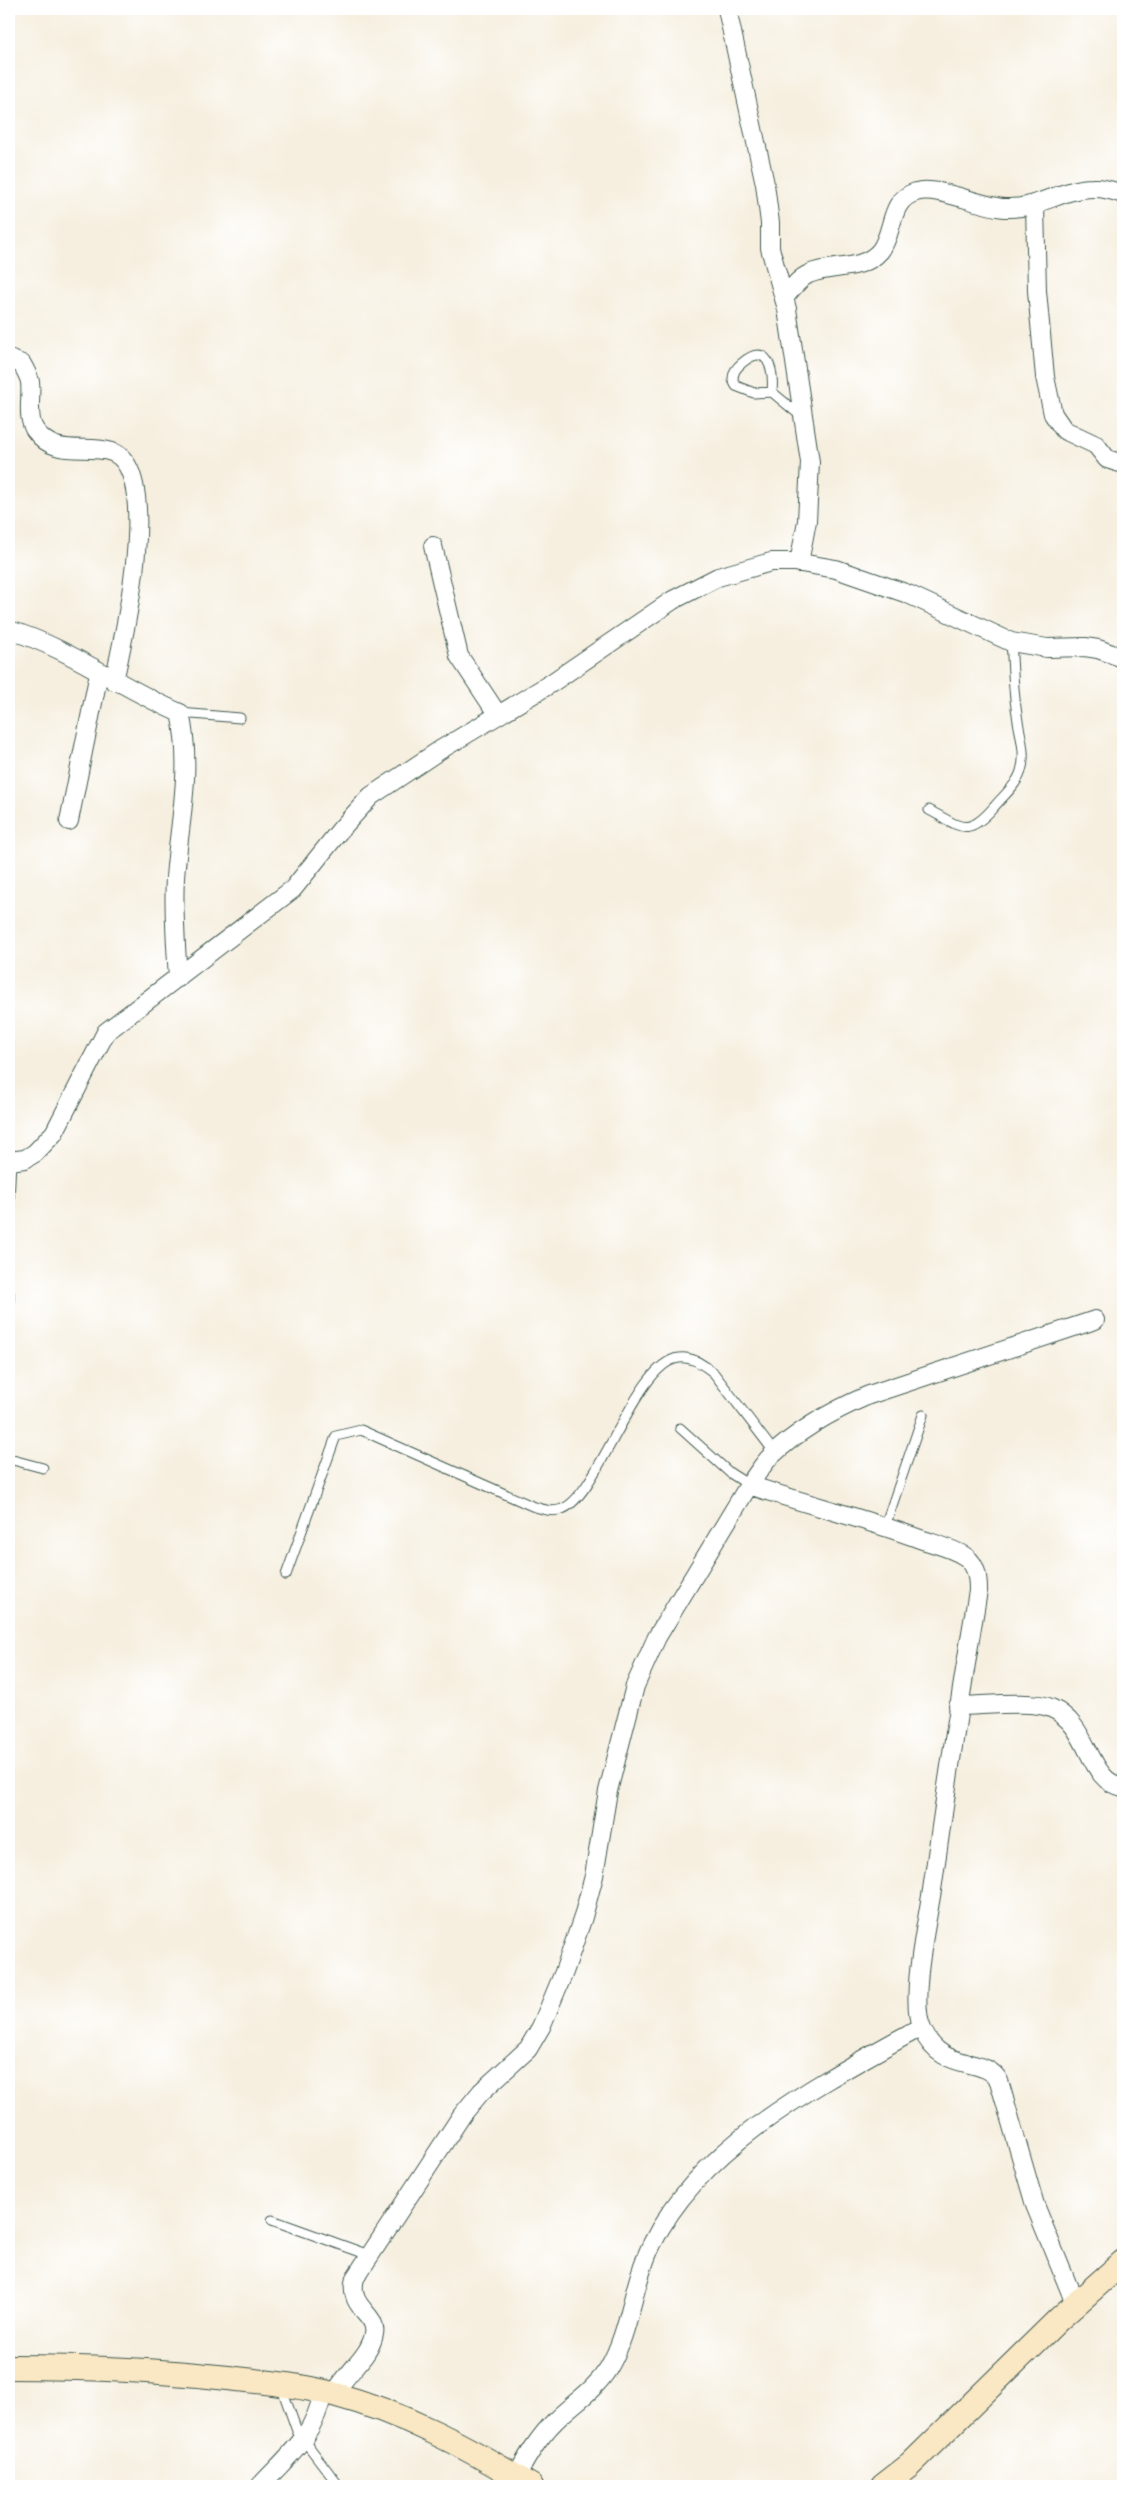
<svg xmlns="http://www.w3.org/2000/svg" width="1132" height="2495" font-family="Delius,sans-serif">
  <rect width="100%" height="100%" fill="#fff"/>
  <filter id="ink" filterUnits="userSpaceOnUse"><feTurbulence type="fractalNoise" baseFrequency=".02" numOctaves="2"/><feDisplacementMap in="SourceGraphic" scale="10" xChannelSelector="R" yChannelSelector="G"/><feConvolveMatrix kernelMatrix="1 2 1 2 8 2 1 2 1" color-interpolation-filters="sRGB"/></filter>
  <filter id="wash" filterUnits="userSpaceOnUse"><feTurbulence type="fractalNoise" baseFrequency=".0096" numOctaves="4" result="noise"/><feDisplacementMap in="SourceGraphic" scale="20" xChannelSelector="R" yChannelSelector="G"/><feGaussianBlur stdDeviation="1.12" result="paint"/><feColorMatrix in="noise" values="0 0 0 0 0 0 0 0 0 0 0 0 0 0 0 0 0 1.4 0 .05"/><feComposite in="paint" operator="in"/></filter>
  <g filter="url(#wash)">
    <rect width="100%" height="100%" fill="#f6efdf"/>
  </g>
  <g filter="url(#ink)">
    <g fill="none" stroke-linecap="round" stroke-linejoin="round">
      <defs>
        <g id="lane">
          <path d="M772,392C774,371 768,340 742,363C736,368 733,372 733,380L736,386L754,393L772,392L802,417"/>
          <path d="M180,713L240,718"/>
          <path d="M929,810C961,827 967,838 994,807C1003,796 1017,785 1021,771C1027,753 1019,733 1017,714C1013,691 1013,666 1011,642"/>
          <path d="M9,1201L11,1161"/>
          <path d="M9,1293V1309"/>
          <path d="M680,1428L730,1473L749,1485"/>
          <path d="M9,1459L43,1468"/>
          <path d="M885,1526L923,1415"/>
          <path d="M286,1575L336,1436L361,1430L532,1506C542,1509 552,1513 562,1509C598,1497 636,1362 679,1358C692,1356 703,1365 713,1372L775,1453"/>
          <path d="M272,2220L369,2255"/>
          <path d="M281,2386L297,2431L339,2486"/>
        </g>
        <g id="street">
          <path d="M727,9L765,184L770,223V248L787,309L810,462L807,521L799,563"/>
          <path d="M1035,205L1037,291L1045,377L1053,414L1064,430L1096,445L1107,459L1123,464"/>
          <path d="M784,298C791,290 799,278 809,274C831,264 862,272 880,251C895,232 888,200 916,192C937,185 981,207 1005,208C1036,210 1063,188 1093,188C1104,187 1114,191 1123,194"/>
          <path d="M9,359L22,364C25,370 29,376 30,382C32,396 26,418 35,430C55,459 87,443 112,452C163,470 123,641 114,681"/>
          <path d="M433,546L459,656L498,715"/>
          <path d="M9,630C68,647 123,689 180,713C193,768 179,823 175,878C173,911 176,945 178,978"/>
          <path d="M69,821L99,673"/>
          <path d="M9,1161L25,1159L35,1153L54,1133L106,1032L293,889L341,829L371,796L440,750L550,684L673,600L718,577L771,562H795L836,569L908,594L1011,642L1047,648L1085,647L1098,649L1123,658"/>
          <path d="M749,1485C756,1476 762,1465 770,1457C798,1430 834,1410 869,1395L1095,1320"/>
          <path d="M958,1706C981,1706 1032,1700 1051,1708C1091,1725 1087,1782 1123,1787"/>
          <path d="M334,2395C345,2373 370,2357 374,2334C378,2313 347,2309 355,2278L462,2115L481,2092L528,2049L541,2027L564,1972L583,1917L594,1876L608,1791L635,1686L657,1637L749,1485C805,1504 863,1518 920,1539C934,1544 953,1548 966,1557C977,1566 978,1578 978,1591C961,1691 946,1790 932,1890C927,1923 909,2000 922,2029C942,2075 984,2054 999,2081L1035,2205L1075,2303"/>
          <path d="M516,2477C527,2457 538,2438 555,2421C573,2403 594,2391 608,2369C631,2330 632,2284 652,2244C702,2142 826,2080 921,2027"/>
          <path d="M260,2486C288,2456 315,2435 323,2392"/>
        </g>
        <g id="secondary">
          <path d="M9,2367C82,2367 155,2370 228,2378C263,2382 298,2385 333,2394C404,2413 469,2448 531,2486"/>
          <path d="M883,2486L910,2465L1059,2319L1123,2262"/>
        </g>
      </defs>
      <!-- lane casing -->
      <use href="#lane" stroke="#3f584e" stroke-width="11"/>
      <!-- street casing -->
      <use href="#street" stroke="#3f584e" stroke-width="20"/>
      <!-- secondary casing -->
      <use href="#secondary" stroke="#3f584e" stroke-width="26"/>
      <!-- lane -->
      <use href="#lane" stroke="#fff" stroke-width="9"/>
      <!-- street -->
      <use href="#street" stroke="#fff" stroke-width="18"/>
      <!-- secondary -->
      <use href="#secondary" stroke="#fae7c3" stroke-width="24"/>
    </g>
  </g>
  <!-- margin -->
  <rect width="1132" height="2495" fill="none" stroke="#fff" stroke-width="30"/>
</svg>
